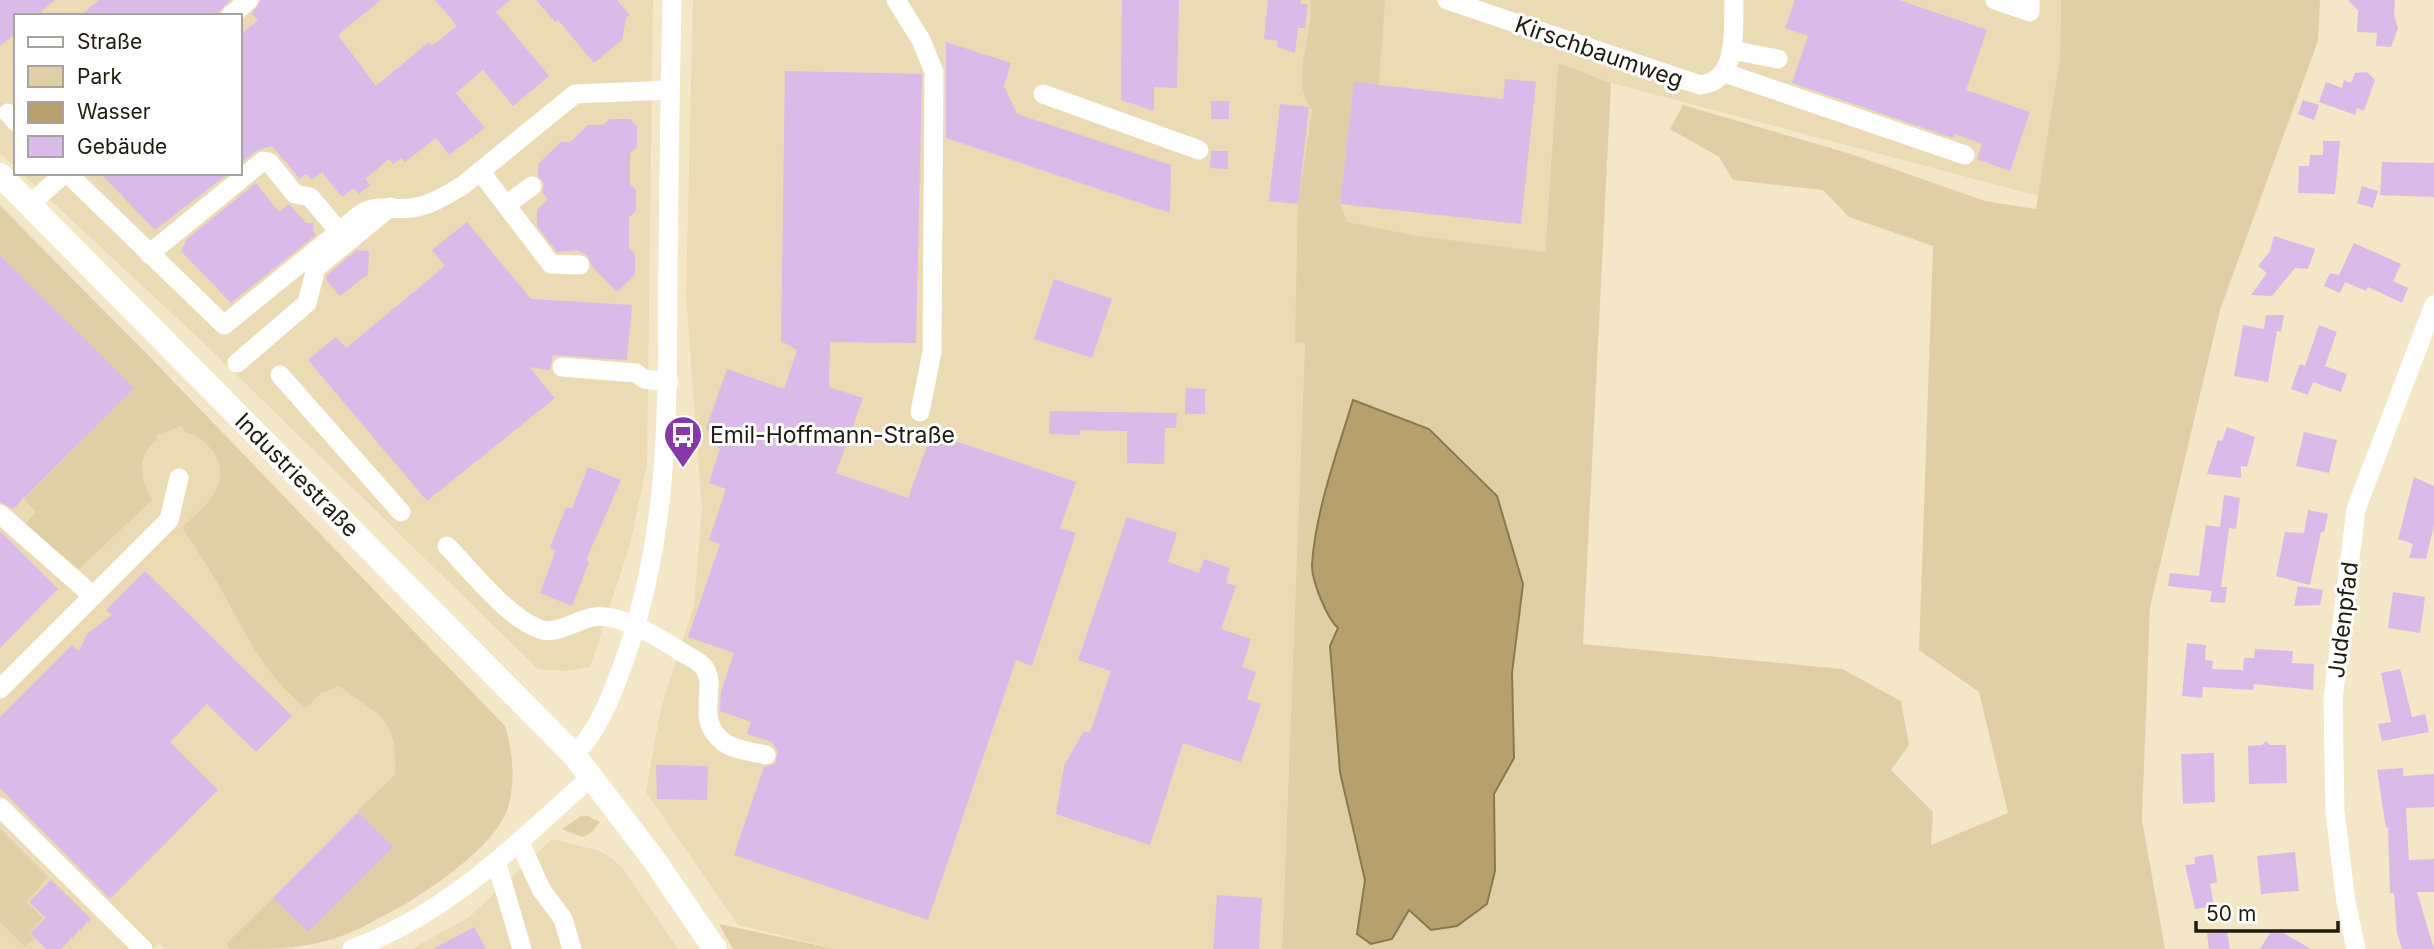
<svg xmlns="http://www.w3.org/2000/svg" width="2434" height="949" font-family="Inter,sans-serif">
  <rect width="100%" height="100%" fill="#f4e7c8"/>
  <!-- built -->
  <g fill="#eadbb4">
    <path d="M0,0H653L647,464L630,545L590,667L565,671L538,669L208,347L21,173H240V16H16V168L0,153Z"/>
    <path d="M693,0H2061L2060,58L2039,196L1611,83L1558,63L1538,349L1305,343L1282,949H838L738,925L646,792L660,712L694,605L702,510L686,296Z"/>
    <path d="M0,204L139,353L511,793L508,808L493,833L447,876L408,903L334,939L288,949H166L159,943L153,949H0Z"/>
    <path d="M552,839L597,850L613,859L624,870L678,949H411L468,918Z"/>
  </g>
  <!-- green -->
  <g fill="#e0cfa6" fill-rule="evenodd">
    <path d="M1310,0H1385L1379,85L1354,83L1340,204L1347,222L1417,236L1545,252L1558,63L1611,83L1583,644L1842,669L1901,701L1909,745L1891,770L1933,812L1931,845L2008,813L1979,692L1919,650L1933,246L1849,217L1823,190L1733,180L1719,157L1670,129L1683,105L1851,154L1985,201L2036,209L2060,58L2061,0H2320L2318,41L2220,310L2150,607L2142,820L2165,949H1282L1305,343L1295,342L1298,204L1312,110C1288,79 1315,35 1310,0ZM1353,400L1523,584L1512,673L1514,758L1494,794L1495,871L1487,904L1409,910L1357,934L1365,880L1340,771L1330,646L1338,628L1327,484Z"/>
    <path d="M0,206L147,354L505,726C513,751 516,785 507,810C490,859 382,922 334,939C300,949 264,949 229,949L227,943L273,898L308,932L393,847L357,811L395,775C398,716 380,717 339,686L321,693L306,708C263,674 248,637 222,591C210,569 195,548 182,527C194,516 208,505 216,490C230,465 208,437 184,432L182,426L156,435L157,440C135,457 140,479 152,500L79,569L24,525L36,512L24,499L134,388L0,255Z"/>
    <path d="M581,816H588L600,822L591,833L582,837L562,829Z"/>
    <path d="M0,829L48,877L26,902L43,918L29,933L34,940L24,946L0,922Z"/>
    <path d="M719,924L836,949H733Z"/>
  </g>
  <!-- water -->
  <path fill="#b6a16e" stroke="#897952" stroke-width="2" d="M1353,400L1429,429L1497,496L1523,584L1512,673L1514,758L1494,794L1495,871L1487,904L1457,926L1431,930L1409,910L1392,939L1371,944L1357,934L1365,880L1340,772L1330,646L1338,628C1327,618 1311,580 1312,564C1316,509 1337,453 1353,400Z"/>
  <!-- building -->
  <g fill="#dabae9">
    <path d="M0,0H55L36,16H16V33L0,46Z"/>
    <path d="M99,0H230L215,16H80Z"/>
    <path d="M261,0H381L338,35L376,86L429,42L432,46L457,26L435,0H510L496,12L549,76L513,106L483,70L456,93L485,128L449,155L436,138L405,162L401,158L393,164L389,159L365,179L370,185L359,194L354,188L342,197L322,172L312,180L306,174L300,179L272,146L256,151L240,164V35L258,20L252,14Z"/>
    <path d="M536,0H617L630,15L626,18L622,40L594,63L558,20L555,22Z"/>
    <path d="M1122,0H1179L1177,88L1154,87V111L1121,100Z"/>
    <path d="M1268,0H1301L1300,4H1308L1305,28H1298L1295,53L1277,47L1278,41L1264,39Z"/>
    <path d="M1795,0H1899L1987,30L1966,90L2030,112L2010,171L1977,159L1982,144L1955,134L1953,138L1792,83L1808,36L1785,28Z"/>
    <path d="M2348,0H2395L2394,16L2398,28L2391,47L2376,46L2377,33L2357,32L2358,10Z"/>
    <path d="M946,42L1011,63L1004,86L1017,114L1171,165L1170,213L946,138Z"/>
    <path d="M785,71L922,74L916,343L830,342L829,387L863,398L836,473L908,498L932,433L1076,482L1060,528L1076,533L1032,666L1016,660L928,920L734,855L764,767L775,764L778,752L772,742L747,734L751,722L720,711L721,692L734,653L688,637L720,544L709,540L726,489L709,483L720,449L714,446L718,433L706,429L727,369L784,389L797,350L781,341Z"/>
    <path d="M2367,72L2375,80L2364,111L2357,108L2355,115L2319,102L2326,82L2342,88L2344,80L2351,83L2355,73Z"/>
    <path d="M1505,79L1536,82L1521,224L1340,204L1354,82L1503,99Z"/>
    <path d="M2303,100L2319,105L2314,120L2298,114Z"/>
    <rect x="1211" y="101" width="18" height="18"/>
    <path d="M1280,104L1309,107L1298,204L1269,201Z"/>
    <path d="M610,119H630L637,126V147L630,153V184L636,190V211L629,217V248L635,254V275L617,292L592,266L587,255L577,250L557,252L537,226V210L548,199L542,192L544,184L538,176V164L561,142H570L588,125H603Z"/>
    <path d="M2323,141H2340L2335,194L2298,193L2299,166H2309L2310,155H2323Z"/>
    <path d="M1211,151H1228V169L1210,168Z"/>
    <path d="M2382,162L2434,163V197L2380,195Z"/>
    <path d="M100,173H229L155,230Z"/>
    <path d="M256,183L279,212L289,204L306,223H314L313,231L316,235L231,303L181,251L187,239Z"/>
    <path d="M2362,186L2378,191L2373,208L2357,203Z"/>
    <path d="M467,222L531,299L632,305L627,360L553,355L550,370L529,367L555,398L427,501L308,360L336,337L346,348L445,266L432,250Z"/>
    <path d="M2274,236L2315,249L2308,269L2295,268L2272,296L2251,295L2267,273L2258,266L2270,251Z"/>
    <path d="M2354,243L2401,264L2393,281L2408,288L2402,303L2368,287L2366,291L2345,282L2340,293L2324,286L2330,273L2339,275Z"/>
    <path d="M357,250L369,251L368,274L340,296L326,280L327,275Z"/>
    <path d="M0,255L134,388L13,509L0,502Z"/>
    <path d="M1054,279L1112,299L1092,358L1034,339Z"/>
    <path d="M2266,315H2284L2281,332L2277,331L2268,382L2234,376L2243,325L2264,329Z"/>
    <path d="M2319,325L2337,332L2325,366L2347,374L2341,392L2313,382L2308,395L2291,389L2300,364L2305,366Z"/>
    <path d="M1186,388L1205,389V414H1185Z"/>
    <path d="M1050,411L1177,413L1176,428H1165L1164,464L1127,463V431L1080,430V435L1049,434Z"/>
    <path d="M2227,427L2255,437L2247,467L2241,466V478L2207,474L2218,440L2222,441Z"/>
    <path d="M2304,432L2337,440L2329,473L2296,466Z"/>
    <path d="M588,467L621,480L586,560L589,562L572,606L540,593L556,550L550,548L566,507L572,509Z"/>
    <path d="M2414,477L2434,486V525L2426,559L2409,558L2413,544L2398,539Z"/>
    <path d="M2224,495L2240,498L2236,529L2229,528L2221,587H2227L2225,603L2210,602L2212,591L2168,586L2170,573L2199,576L2206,525L2220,527Z"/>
    <path d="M2308,510L2328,514L2324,532H2321L2310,585L2276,576L2285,532L2304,533Z"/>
    <path d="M1127,517L1177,533L1168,562L1199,573L1204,559L1230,568L1226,583L1236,586L1221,629L1251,639L1242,667L1256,672L1247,699L1261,704L1241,762L1183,743L1150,845L1056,814L1064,766L1084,731L1090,733L1111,671L1078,660Z"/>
    <path d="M0,531L58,589L0,648Z"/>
    <path d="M145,571L292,716L256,752L207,704L170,742L218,790L110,899L0,788V717L72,645L79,651L87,634L112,615L106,610Z"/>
    <path d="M2298,586L2323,590L2320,605L2294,606Z"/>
    <path d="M2393,592L2425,597L2420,633L2388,628Z"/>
    <path d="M2187,643L2206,645L2205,660L2213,661L2212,669L2243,670L2244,658H2254L2255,649L2293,651L2292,663L2314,664L2313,690L2254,684L2253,690L2203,687L2202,698L2182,696Z"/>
    <path d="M2400,669L2412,717L2425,714L2429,732L2382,741L2378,724L2391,722L2381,673Z"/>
    <path d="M2266,741L2270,745H2286L2287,783L2249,784L2248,746L2262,745Z"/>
    <path d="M2214,753L2215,802L2183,804L2181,754Z"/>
    <path d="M656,765L708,766L707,800L657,799Z"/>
    <path d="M2403,768V776L2434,774V807L2406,808L2409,860L2434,859V892H2417L2434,949H2402L2397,933L2394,893H2390L2388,827L2386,828L2377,770Z"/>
    <path d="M358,812L393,847L308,932L273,898Z"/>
    <path d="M2295,852L2299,891L2261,894L2257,856Z"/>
    <path d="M2213,854L2217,882L2210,884L2214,906L2195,909L2185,865L2195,864L2194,857Z"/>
    <path d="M51,880L91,919L61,949H46L30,933L46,918L29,902Z"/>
    <path d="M1217,895L1262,898L1259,949H1213Z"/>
    <path d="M474,927L486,949H433Z"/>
    <path d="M2227,931L2230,949H2209L2207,933Z"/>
    <path d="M2280,931L2311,949H2260L2270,933Z"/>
  </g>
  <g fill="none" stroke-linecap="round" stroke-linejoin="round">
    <!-- minor -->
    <g stroke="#fff" stroke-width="19">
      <path d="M896,0L921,40L934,72L932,352L920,412"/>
      <path d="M1447,0L1700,85C1739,81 1733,30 1734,0"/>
      <path d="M1995,0L2030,12V0"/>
      <path d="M230,16L249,0"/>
      <path d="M1731,50L1778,59"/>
      <path d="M1725,73L1965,155"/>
      <path d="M1043,94L1199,150"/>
      <path d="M8,113L16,122"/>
      <path d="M480,171L551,264L580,265"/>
      <path d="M67,173L224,325L362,213C379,204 392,210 411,208C430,206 446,195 462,186L575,94L670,90"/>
      <path d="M29,205L65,173"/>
      <path d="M506,205L532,186"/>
      <path d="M149,254L263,161L269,162L295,194L310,197L339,231"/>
      <path d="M237,363L307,303L316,268L390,207"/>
      <path d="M562,367L636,373L644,379L669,382"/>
      <path d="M280,375L401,512"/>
      <path d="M0,514L93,596"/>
      <path d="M447,546C471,570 509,620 542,630C558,634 577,620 593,617C618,612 660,638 680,651C687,656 697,660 703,666C720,686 692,721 725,743C735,750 753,752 766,755"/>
      <path d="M0,689L169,520L179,478"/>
      <path d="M574,755C599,730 610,699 622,667C672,531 667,402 668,260C669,173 670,87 672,0"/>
      <path d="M0,807L143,949"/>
      <path d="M520,843L541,889L563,919L572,949"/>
      <path d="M497,864L522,949"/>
      <path d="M352,949C448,914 517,843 592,776"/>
      <path d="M2356,949L2346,902L2335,812L2333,699L2356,509L2434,305"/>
    </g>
    <!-- major -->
    <path stroke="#fff" stroke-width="24" d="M0,175L574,755L652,857L715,949"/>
  </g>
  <!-- icons -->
  <defs>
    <symbol id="bus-pin" viewBox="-11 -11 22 30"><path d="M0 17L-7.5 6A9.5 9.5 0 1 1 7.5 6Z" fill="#8838a8" stroke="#fff"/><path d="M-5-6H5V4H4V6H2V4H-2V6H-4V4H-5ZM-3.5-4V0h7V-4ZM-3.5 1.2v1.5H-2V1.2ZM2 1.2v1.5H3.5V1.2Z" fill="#fff"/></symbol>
  </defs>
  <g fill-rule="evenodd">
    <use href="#bus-pin" x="661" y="413" width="44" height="60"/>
  </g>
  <g text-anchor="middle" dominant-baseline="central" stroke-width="6" stroke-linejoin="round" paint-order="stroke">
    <!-- street labels -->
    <g font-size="23" fill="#211c10" stroke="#fff">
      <text transform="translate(1599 52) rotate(19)">Kirschbaumweg</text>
      <text transform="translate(297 475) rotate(45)">Industriestraße</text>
      <text transform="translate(2343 620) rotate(-83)">Judenpfad</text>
    </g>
    <!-- poi labels -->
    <g font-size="23" fill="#211c10" stroke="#fff" text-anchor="start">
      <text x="710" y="435">Emil-Hoffmann-Straße</text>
    </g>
  </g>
  <!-- legend -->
  <rect x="14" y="14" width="228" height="161" fill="#ffffff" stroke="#a6a49f" stroke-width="2"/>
  <rect x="28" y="37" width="35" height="10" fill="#ffffff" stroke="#a6a49f" stroke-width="2"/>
  <text x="77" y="49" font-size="21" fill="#211c10">Straße</text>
  <rect x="28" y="66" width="35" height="21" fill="#e0cfa6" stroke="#a6a49f" stroke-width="2"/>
  <text x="77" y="84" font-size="21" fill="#211c10">Park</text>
  <rect x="28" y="102" width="35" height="21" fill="#b6a16e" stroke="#a6a49f" stroke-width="2"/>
  <text x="77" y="119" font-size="21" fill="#211c10">Wasser</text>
  <rect x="28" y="136" width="35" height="21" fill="#dabae9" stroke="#a6a49f" stroke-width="2"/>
  <text x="77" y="154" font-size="21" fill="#211c10">Gebäude</text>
  <!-- scale -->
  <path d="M2196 921v10h142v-10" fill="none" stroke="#211c10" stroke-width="3.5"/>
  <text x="2206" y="921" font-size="21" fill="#211c10" stroke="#ffffff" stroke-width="5" paint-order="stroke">50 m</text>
</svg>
